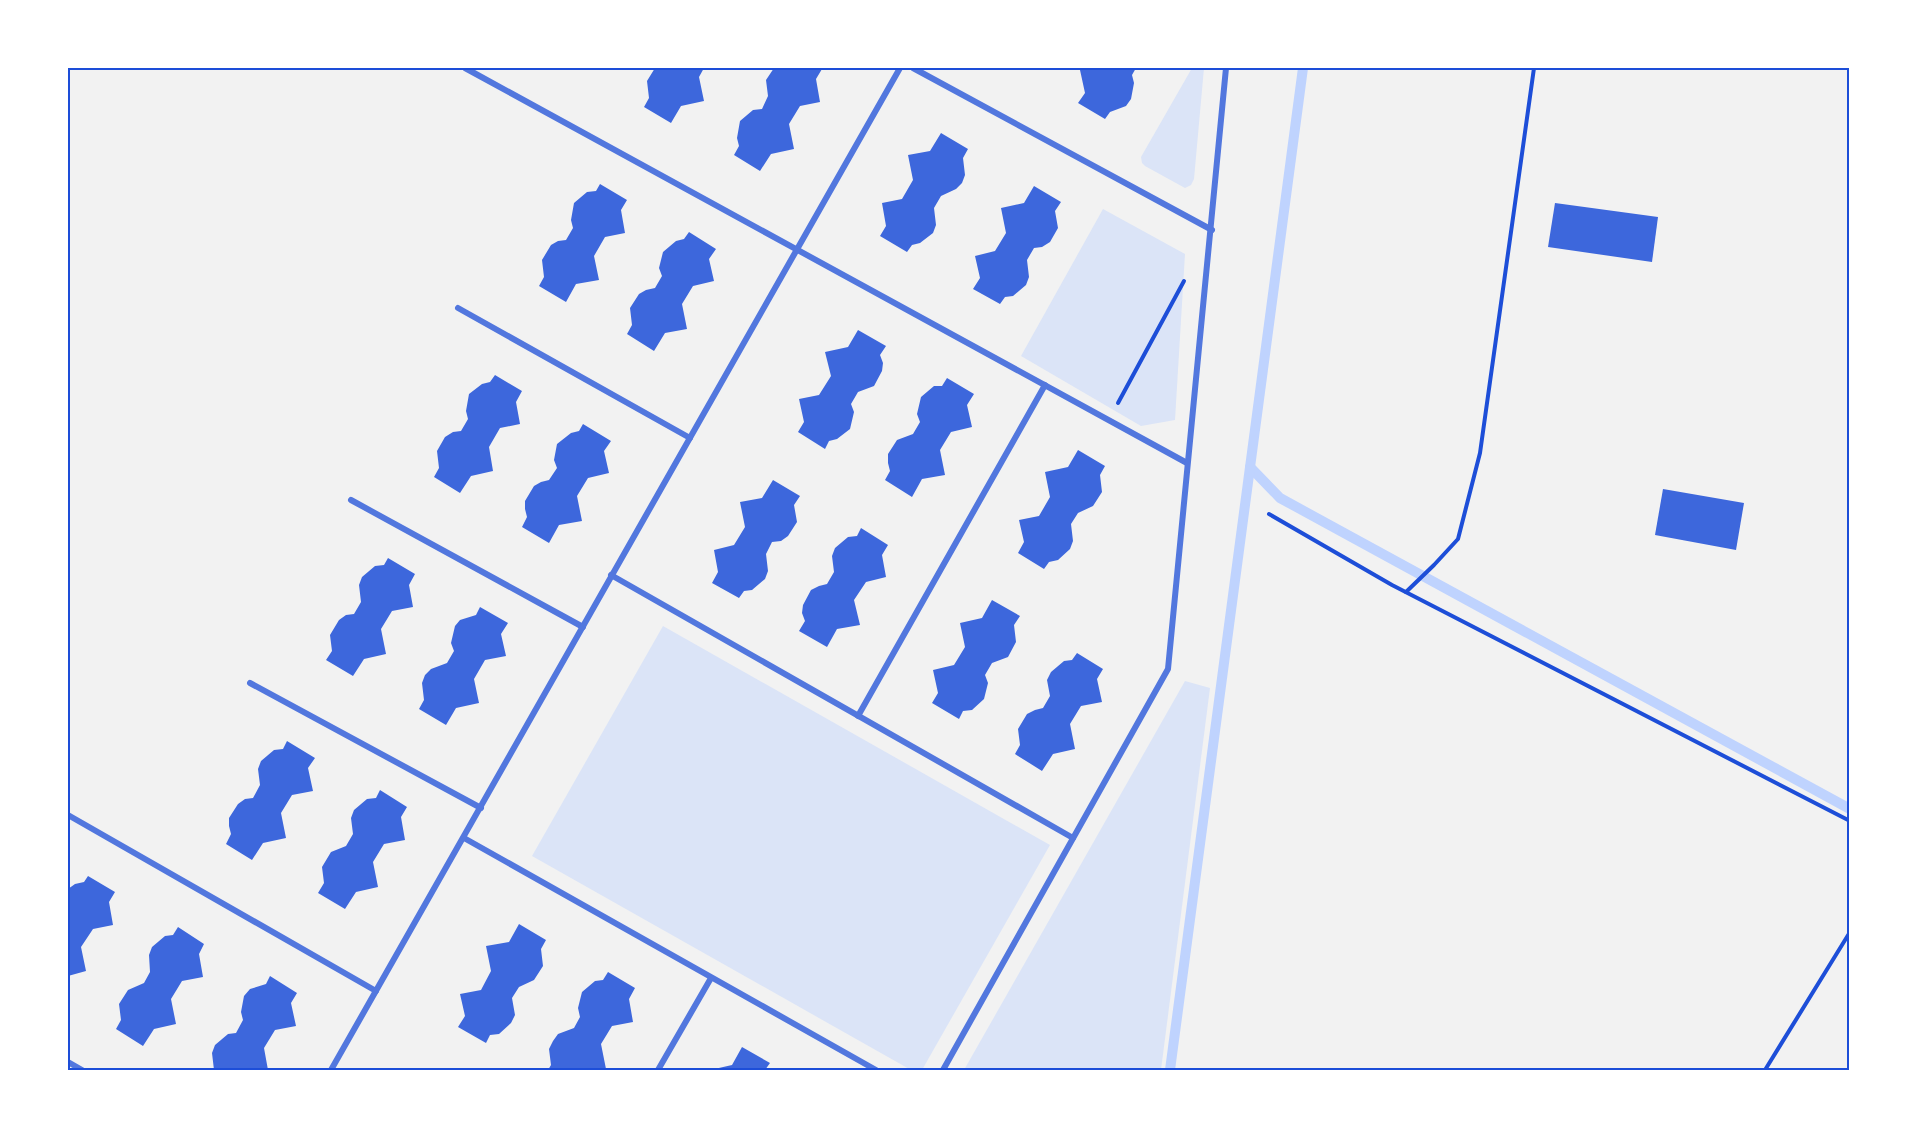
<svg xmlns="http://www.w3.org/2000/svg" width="1917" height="1138" font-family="'Public Sans',sans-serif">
  <rect width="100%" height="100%" fill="#f2f2f2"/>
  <!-- green -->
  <g fill="#dbe4f7">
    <path d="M1192,68H1204L1194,179L1191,185L1185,188L1145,166L1142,163L1141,157Z"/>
    <path d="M1103,209L1185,254L1175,420L1141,426L1021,356Z"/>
    <path d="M663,626L1050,845L922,1070H911L532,856Z"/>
    <path d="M1185,681L1210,688L1161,1070H964Z"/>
  </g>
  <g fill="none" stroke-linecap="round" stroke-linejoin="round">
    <!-- stream -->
    <g stroke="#bfd3fe" stroke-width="10">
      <path d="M1250,467L1280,498L1850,809"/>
      <path d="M1170,1070L1303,68"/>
    </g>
  </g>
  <!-- building -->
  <g fill="#3d67dc">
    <path d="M655,68H704L699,77L704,101L681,106L671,123L644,107L649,98L647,81Z"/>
    <path d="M774,68L822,69L816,79L820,102L800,106L789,124L794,149L771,154L760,171L734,155L739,146L737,138L740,121L753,110L762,109L768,96L766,80Z"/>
    <path d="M1091,68H1136L1132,75L1134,83L1131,99L1126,106L1110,112L1105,119L1078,103L1085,93L1080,70Z"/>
    <path d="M941,133L968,149L963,158L965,175L962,183L956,189L941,196L934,208L936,225L933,233L920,243L912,245L907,252L880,236L886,226L882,203L902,199L913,180L908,155L930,151Z"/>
    <path d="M600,184L627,200L621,210L625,233L605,237L594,256L599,280L576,284L566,302L539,286L544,277L542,260L551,245L558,241L566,240L573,228L571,220L574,203L587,192L596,191Z"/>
    <path d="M1034,186L1061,202L1055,211L1058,228L1050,242L1042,247L1034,248L1027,260L1029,277L1026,285L1013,296L1005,297L1000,304L973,289L980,278L975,256L995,251L1006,233L1001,208L1024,203Z"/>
    <path d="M1555,203L1658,217L1652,262L1548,247Z"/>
    <path d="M689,232L716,249L709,259L714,281L693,286L682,304L687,329L665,333L654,351L627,334L632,325L630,308L639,294L646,290L655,288L662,276L659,268L663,252L676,241L684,239Z"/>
    <path d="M858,330L886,346L880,355L883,363L882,371L874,386L858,392L851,404L854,412L850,429L837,439L829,441L825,449L798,432L804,422L799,399L819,395L831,376L825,352L848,347Z"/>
    <path d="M495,375L522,391L516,402L520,424L500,428L489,447L493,471L471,476L460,493L434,477L439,468L437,451L445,437L453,432L461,431L468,419L466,411L469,394L482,384L490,382Z"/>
    <path d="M947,378L974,394L967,405L972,427L951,432L940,450L945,475L922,479L912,497L885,480L890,471L888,463V454L897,440L913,434L920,422L917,414L921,397L934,386H942Z"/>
    <path d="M583,424L611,441L604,451L609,473L588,478L577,496L582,521L559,525L549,543L522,527L527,517L525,509V501L534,486L541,482L549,480L557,468L554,460L557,444L571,433L579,431Z"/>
    <path d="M1078,450L1105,466L1100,475L1102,492L1093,506L1078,513L1071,524L1073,541L1070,549L1058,560L1049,562L1044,569L1018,553L1024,542L1019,520L1039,516L1050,497L1045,472L1068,467Z"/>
    <path d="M773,480L800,496L794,505L797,522L788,536L781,541L772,542L766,554L768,571L765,579L752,590L744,591L739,598L712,583L718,572L714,550L734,545L745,527L740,502L762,498Z"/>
    <path d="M1663,489L1744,503L1736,550L1655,535Z"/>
    <path d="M861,528L888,545L882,555L886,577L866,582L854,600L860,625L837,629L827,647L799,631L805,621L802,613L803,605L811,590L819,586L827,584L834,572L832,556L835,548L848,537L857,536Z"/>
    <path d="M388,558L415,574L409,585L413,607L392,611L381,629L386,654L364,659L353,676L326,660L332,651L330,635L339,620L346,615L354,614L361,602L359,585L362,577L375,566L384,565Z"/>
    <path d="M992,600L1020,616L1014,625L1016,642L1008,657L992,663L985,675L988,683L984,699L972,710L963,711L959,719L932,703L938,693L933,670L954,665L965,647L960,623L982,618Z"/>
    <path d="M480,607L508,623L501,634L506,656L485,660L474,679L479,703L456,708L446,725L419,709L424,700L422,683L425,675L431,669L447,663L454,651L451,643L455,626L460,620L476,615Z"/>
    <path d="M1077,653L1103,669L1097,679L1102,702L1081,706L1070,724L1075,749L1053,754L1042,771L1015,754L1020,745L1018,729L1027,714L1035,710L1043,708L1050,696L1047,680L1051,672L1064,661L1072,660Z"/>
    <path d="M287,741L315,758L308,768L313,791L292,795L281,813L286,838L263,843L252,860L226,844L231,834L229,826V818L238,804L245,799L253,798L260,785L258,769L261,761L274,750L283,749Z"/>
    <path d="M380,790L407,807L401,817L405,840L384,844L373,862L378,887L356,892L345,909L318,893L324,883L322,867L331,852L346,846L353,834L351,818L354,810L367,799L376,798Z"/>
    <path d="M88,876L115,892L109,902L113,925L93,929L81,947L86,971L68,976V889L75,884L84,882Z"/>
    <path d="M519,924L546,940L541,949L543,966L534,980L519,987L512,998L515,1015L511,1023L499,1034L490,1035L486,1043L458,1027L465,1016L460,994L481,990L491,971L486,946L509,942Z"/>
    <path d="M178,927L204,944L199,954L203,977L182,981L171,999L176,1024L154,1029L143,1046L116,1029L121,1020L119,1004L128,990L144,983L150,972L149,955L152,947L165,936L173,935Z"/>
    <path d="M608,972L635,988L629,999L633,1022L612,1026L601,1044L606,1069L548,1070L551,1065L549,1049L553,1041L558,1034L574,1028L580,1017L578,1008L582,992L595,981L603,980Z"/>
    <path d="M270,976L297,993L291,1003L296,1026L275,1030L264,1048L268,1070H214L212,1053L215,1045L228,1034L236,1033L243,1020L241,1012L244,996L250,989L266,984Z"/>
    <path d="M742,1047L770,1063L765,1070H710L732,1065Z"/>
  </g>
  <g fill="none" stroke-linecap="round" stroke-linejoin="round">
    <!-- path -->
    <g stroke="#1d4ed8" stroke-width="4">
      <path d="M1118,403L1184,281"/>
      <path d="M1269,514L1392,585L1850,821"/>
      <path d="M1406,592L1434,565L1458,539L1480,453L1534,68"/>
      <path d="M1765,1070L1850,932"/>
    </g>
    <!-- minor -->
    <g stroke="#5277de" stroke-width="6">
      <path d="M465,68L1187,463"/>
      <path d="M913,68L1212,230"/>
      <path d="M458,308L690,438"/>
      <path d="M351,500L583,627"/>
      <path d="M611,575L1073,838"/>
      <path d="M250,683L481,808"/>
      <path d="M858,716L1045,385"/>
      <path d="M68,815L376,991"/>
      <path d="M464,838L876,1070"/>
      <path d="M68,1062L82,1070"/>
      <path d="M331,1070L900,68"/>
      <path d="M658,1070L711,978"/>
      <path d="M943,1070L1168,669L1226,68"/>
    </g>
  </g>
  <!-- border -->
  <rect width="1917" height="1138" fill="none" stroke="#ffffff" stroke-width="138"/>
  <rect x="69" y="69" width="1779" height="1000" fill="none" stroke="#1d4ed8" stroke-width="2"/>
</svg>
